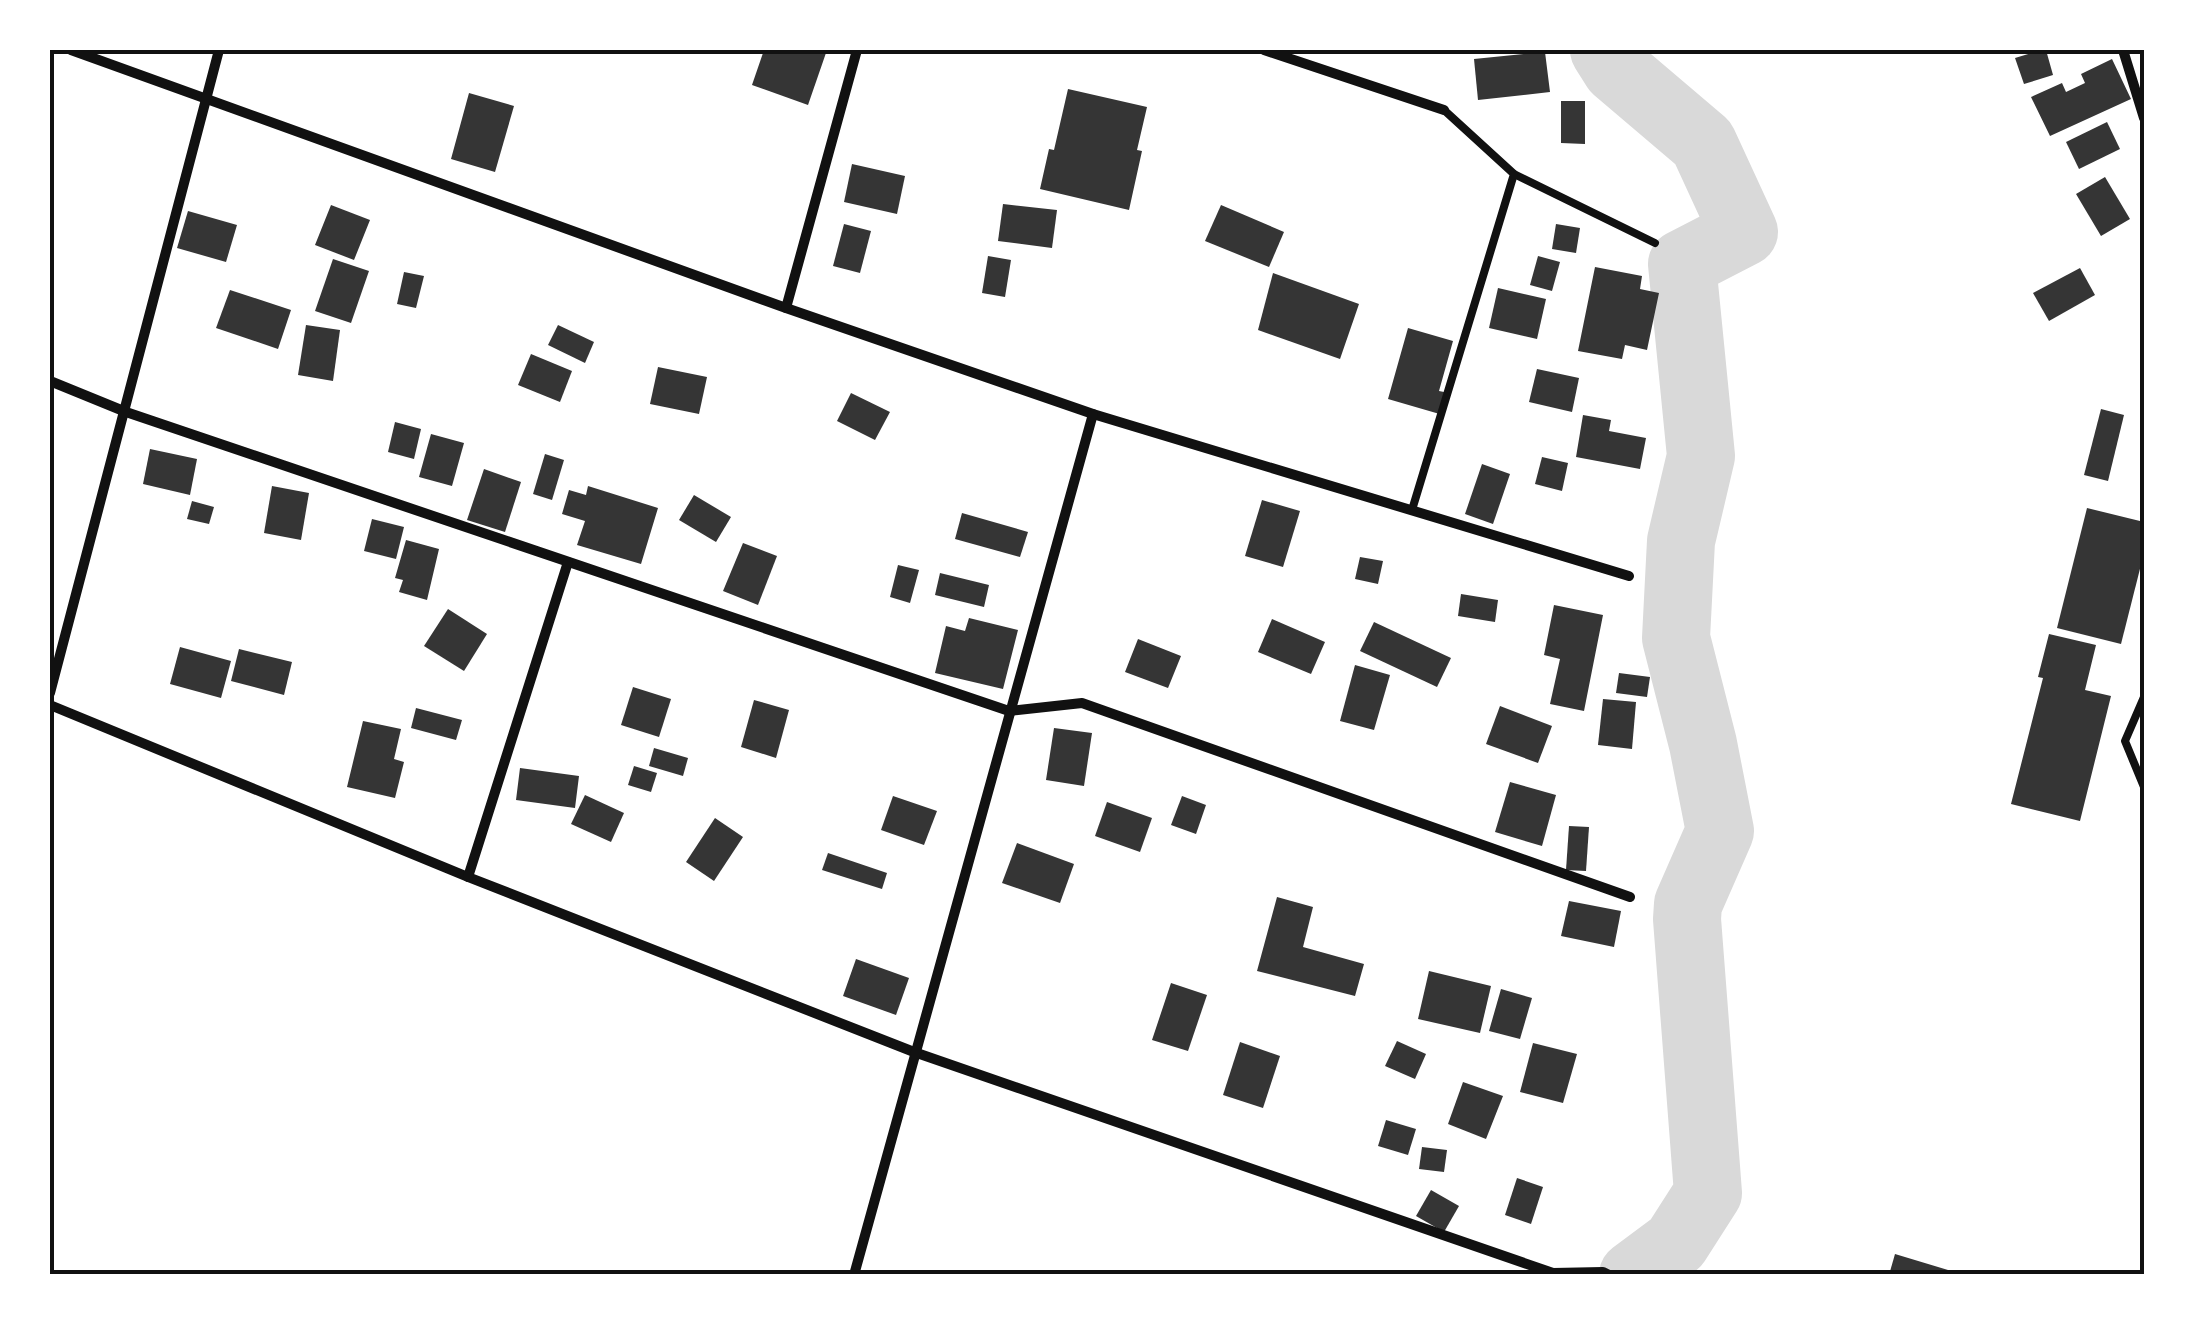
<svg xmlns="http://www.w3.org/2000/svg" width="2194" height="1325" font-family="Figtree,sans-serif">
  <rect width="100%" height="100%" fill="#fff"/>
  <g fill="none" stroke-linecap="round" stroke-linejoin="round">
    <!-- river -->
    <path stroke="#d9d9d9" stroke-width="68" d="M1604,50L1616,69L1703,143L1744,232L1682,264L1701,456L1681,541L1676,638L1703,744L1720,831L1688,904L1687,919L1708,1193L1676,1243L1633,1275"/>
  </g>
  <!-- building -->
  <g fill="#353535">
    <path d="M764,50H827L808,105L752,85Z"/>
    <path d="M2042,50H2046L2053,75L2024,84L2015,58Z"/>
    <path d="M1545,52L1550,92L1478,100L1474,59Z"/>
    <path d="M2112,59L2131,99L2050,136L2031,97L2062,83L2066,92L2085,83L2081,74Z"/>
    <path d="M1068,89L1147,107L1137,150L1142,151L1129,210L1040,189L1049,149L1054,150Z"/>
    <path d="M469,93L514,106L495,172L451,159Z"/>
    <path d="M1561,101H1585V144L1561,143Z"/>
    <path d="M2107,122L2120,149L2079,169L2066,142Z"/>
    <path d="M852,164L905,176L897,214L844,202Z"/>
    <path d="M2105,177L2130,219L2101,236L2076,194Z"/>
    <path d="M1003,204L1057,210L1052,248L998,241Z"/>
    <path d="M331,205L370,220L354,260L315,245Z"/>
    <path d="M1221,205L1284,232L1269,267L1205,241Z"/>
    <path d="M188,211L237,225L226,262L177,248Z"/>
    <path d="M844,224L871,231L860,273L833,266Z"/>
    <path d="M1556,224L1580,228L1576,253L1552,249Z"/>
    <path d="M988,256L1011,260L1005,297L982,293Z"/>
    <path d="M1538,256L1560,262L1552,291L1530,285Z"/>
    <path d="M333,259L369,271L351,323L315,311Z"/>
    <path d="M1595,267L1642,276L1640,289L1659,293L1647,350L1625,345L1622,359L1578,351Z"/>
    <path d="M2080,268L2095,295L2049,321L2033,293Z"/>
    <path d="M404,272L424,276L416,308L397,304Z"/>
    <path d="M1273,273L1359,304L1340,359L1258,330Z"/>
    <path d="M1498,288L1546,299L1537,339L1489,328Z"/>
    <path d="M230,290L291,310L278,349L216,328Z"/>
    <path d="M306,325L340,330L333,381L298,375Z"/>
    <path d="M558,325L594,342L585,363L548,345Z"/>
    <path d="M1408,328L1453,341L1439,391L1449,393L1443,415L1388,399Z"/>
    <path d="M531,354L572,371L560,402L518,385Z"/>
    <path d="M658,367L707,377L699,414L650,404Z"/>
    <path d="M1537,369L1579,378L1572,412L1529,402Z"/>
    <path d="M851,393L890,412L875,440L837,421Z"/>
    <path d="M2101,409L2124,415L2108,481L2084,475Z"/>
    <path d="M1583,415L1611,420L1609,431L1646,438L1640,469L1576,457Z"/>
    <path d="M395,422L421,429L414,459L388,452Z"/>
    <path d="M431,434L464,443L452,486L419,477Z"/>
    <path d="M150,449L197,459L190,495L143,484Z"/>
    <path d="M545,454L564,460L552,500L533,494Z"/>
    <path d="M1542,457L1568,463L1562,491L1535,484Z"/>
    <path d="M1482,464L1510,474L1493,524L1465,514Z"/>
    <path d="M484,469L521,482L505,532L467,520Z"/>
    <path d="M272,486L309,493L301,540L264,533Z"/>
    <path d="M588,486L658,508L641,564L577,545L585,521L562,514L569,490L586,495Z"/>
    <path d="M694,495L731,517L716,542L679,520Z"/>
    <path d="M1262,500L1300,511L1283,567L1245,556Z"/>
    <path d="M192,501L214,507L209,524L187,519Z"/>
    <path d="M2087,508L2144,522V553L2121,644L2057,628Z"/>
    <path d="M962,513L1028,532L1020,557L955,539Z"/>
    <path d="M372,519L404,527L396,559L364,551Z"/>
    <path d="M406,540L439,549L427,600L399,592L403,580L395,578Z"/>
    <path d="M743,543L777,556L758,605L723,591Z"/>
    <path d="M1360,557L1383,561L1378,584L1355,579Z"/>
    <path d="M898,565L919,570L910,603L890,597Z"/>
    <path d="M940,573L989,585L984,607L935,595Z"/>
    <path d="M1461,594L1498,600L1495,622L1458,616Z"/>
    <path d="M1554,605L1603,615L1584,711L1550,704L1560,659L1544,655Z"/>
    <path d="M448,609L487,634L464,671L424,646Z"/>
    <path d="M969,618L1018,630L1003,689L935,673L946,626L965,631Z"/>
    <path d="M1272,619L1325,642L1311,674L1258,652Z"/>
    <path d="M1374,622L1451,658L1437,687L1360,651Z"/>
    <path d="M2049,634L2096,645L2085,690L2111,696L2080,821L2011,804L2043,678L2038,677Z"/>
    <path d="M1138,639L1181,656L1168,688L1125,672Z"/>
    <path d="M180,647L231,661L221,698L170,684Z"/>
    <path d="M239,649L292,662L284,695L231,681Z"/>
    <path d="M1355,665L1390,675L1374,730L1340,721Z"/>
    <path d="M1619,673L1650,677L1647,697L1616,693Z"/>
    <path d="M633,687L671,699L659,737L621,725Z"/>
    <path d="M1603,699L1636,702L1632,749L1598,745Z"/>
    <path d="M754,700L789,710L776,758L741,747Z"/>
    <path d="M1500,706L1552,726L1538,763L1486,744Z"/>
    <path d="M416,708L462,720L456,740L411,728Z"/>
    <path d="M363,721L401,729L394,759L404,762L395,798L347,787Z"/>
    <path d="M1054,728L1092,733L1084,786L1046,780Z"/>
    <path d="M654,748L688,758L683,776L649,766Z"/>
    <path d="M634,766L657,773L651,792L628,785Z"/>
    <path d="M520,768L579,776L575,808L516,800Z"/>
    <path d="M1510,782L1556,795L1542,846L1495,832Z"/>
    <path d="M585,795L624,813L611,842L571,824Z"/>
    <path d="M893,796L937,811L924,845L881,830Z"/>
    <path d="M1182,796L1206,805L1196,834L1171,825Z"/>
    <path d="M1107,802L1152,818L1140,852L1095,836Z"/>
    <path d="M715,818L743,837L714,881L686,862Z"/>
    <path d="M1569,826L1589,827L1586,871L1566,870Z"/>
    <path d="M1017,843L1074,864L1060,903L1002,883Z"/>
    <path d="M828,853L887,873L882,889L822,870Z"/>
    <path d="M1277,897L1313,907L1303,947L1364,964L1355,996L1257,971Z"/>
    <path d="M1569,901L1621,911L1614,947L1561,936Z"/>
    <path d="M856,959L909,978L896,1015L843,996Z"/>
    <path d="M1429,971L1491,986L1480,1033L1418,1019Z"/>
    <path d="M1171,983L1207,995L1188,1051L1152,1040Z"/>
    <path d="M1501,989L1532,998L1520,1039L1489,1031Z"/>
    <path d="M1397,1041L1426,1054L1415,1079L1385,1066Z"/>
    <path d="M1240,1042L1280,1056L1263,1108L1223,1095Z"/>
    <path d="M1533,1043L1577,1054L1563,1103L1520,1092Z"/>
    <path d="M1463,1082L1503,1096L1486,1139L1448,1124Z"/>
    <path d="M1386,1120L1416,1129L1408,1155L1378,1146Z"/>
    <path d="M1422,1147L1447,1150L1444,1172L1419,1169Z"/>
    <path d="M1517,1178L1543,1187L1531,1224L1505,1215Z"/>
    <path d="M1431,1190L1459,1206L1444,1232L1416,1216Z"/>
    <path d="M1895,1254L1948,1270L1947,1275H1889Z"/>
  </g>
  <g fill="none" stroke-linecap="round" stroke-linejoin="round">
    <!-- service -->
    <g stroke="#111" stroke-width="8">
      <path d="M1514,174L1655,243"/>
      <path d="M1412,510L1514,174L1444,110"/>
      <path d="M2144,697L2125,741L2144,787"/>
    </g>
    <!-- minor -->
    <g stroke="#111" stroke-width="10">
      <path d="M71,50L786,308L1093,414L1629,576"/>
      <path d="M1264,50L1444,110"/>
      <path d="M2123,50L2144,118"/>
      <path d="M786,308L857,50"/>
      <path d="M50,381L126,412L1009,711L1082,703L1630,897"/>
      <path d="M50,693L219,50"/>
      <path d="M50,705L468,877L914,1052L1553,1273L1603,1272L1609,1275"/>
      <path d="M468,877L568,562"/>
      <path d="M854,1275L1093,414"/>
    </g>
  </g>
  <!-- border -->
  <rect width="2194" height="1325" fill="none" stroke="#ffffff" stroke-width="105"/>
  <rect x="52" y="52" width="2090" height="1220" fill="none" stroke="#111" stroke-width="4"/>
</svg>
